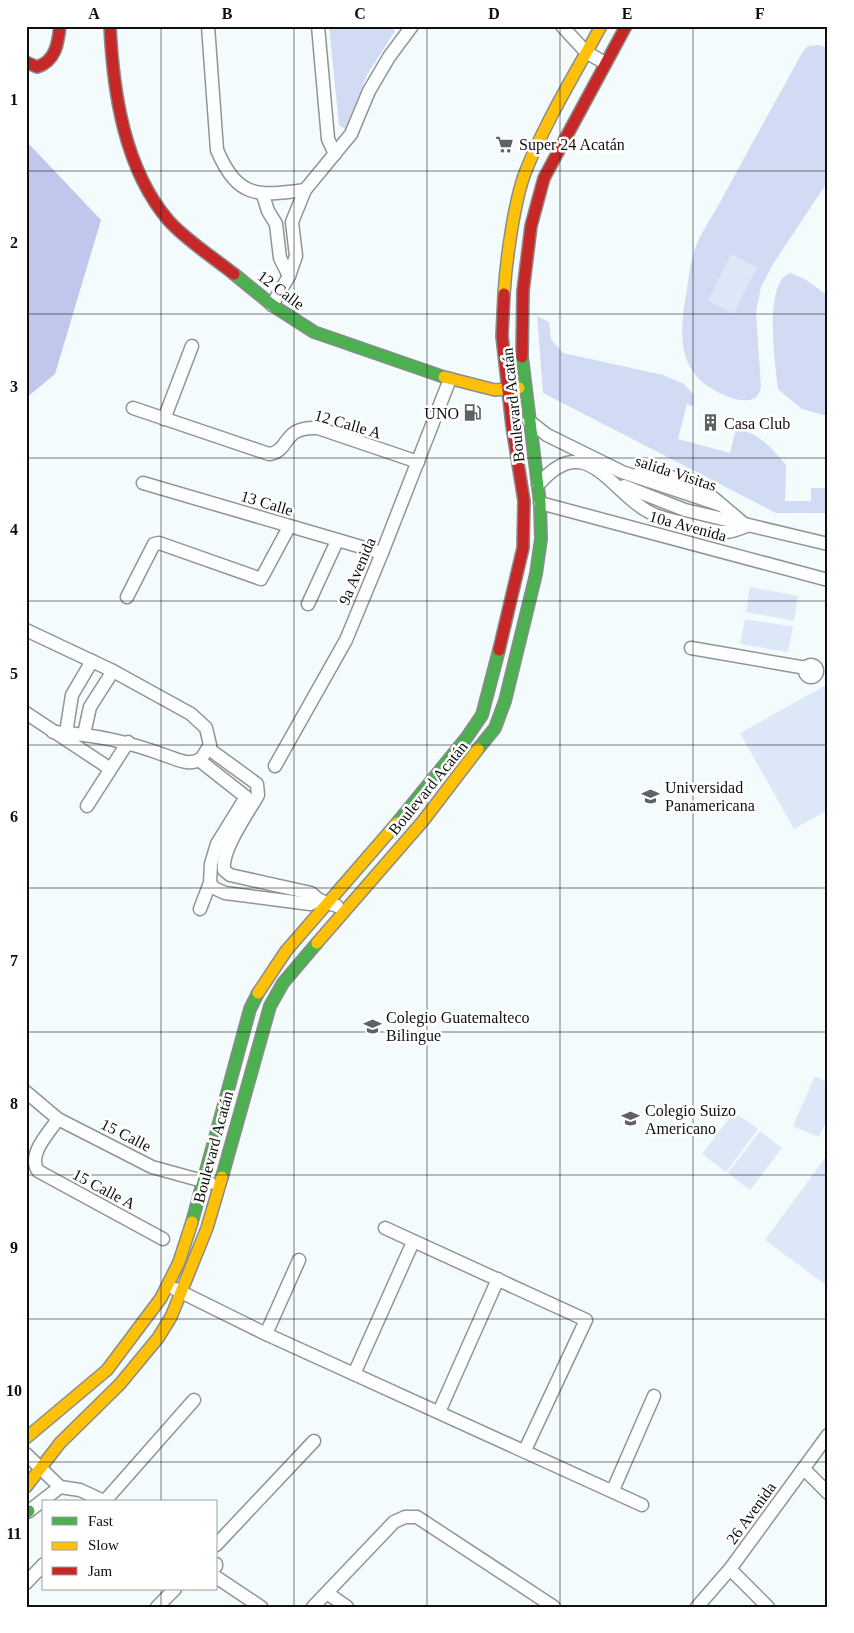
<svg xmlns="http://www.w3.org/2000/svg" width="854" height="1633" font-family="Georgia,serif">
  <rect width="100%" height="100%" fill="#f4fbfc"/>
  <!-- green -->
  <g fill="#d2dbf4">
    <path d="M329,26H390L395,31L367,75L345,129L339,125Z"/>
    <path d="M819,45L828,48V181L773,264L761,287L756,312L761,387C758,410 727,398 714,390C675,369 680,327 687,289C689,277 690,264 694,252C700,232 715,213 724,195C750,147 777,99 803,51L808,46Z"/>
    <path d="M791,273L806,280L828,296V416L802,409L778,389C776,366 762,281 791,273Z"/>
    <path d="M537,316L549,322L551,339L563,353L663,375L684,384L694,395L693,406L687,404L678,439L730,453L736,429C758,432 773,449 786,465L785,501H811V488H828V513H776L543,393Z"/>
  </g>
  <!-- forest -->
  <path fill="#bfc7ed" d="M26,141L101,220L55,374L26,398Z"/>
  <!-- pitch -->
  <g fill="#dce7f8">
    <path d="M731,254L757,267L734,314L708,301Z"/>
    <path d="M750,587L798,596L794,621L746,612Z"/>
    <path d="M745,619L793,627L788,652L740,644Z"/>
    <path d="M828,684V810L794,829L740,733Z"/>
    <path d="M815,1076L828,1082V1118L819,1137L793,1126Z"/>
    <path d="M734,1112L758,1129L726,1172L702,1154Z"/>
    <path d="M760,1131L782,1148L750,1190L728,1173Z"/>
    <path d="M828,1154V1282L826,1285L765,1240Z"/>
  </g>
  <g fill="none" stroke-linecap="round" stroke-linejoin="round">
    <defs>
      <g id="street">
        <path d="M208,26L217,150C238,199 258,196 305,190"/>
        <path d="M318,26L328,139L335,154"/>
        <path d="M562,26L586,52L605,63"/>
        <path d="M263,195L268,211L276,224L280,258L289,276"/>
        <path d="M272,305L289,276L296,256L292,222L305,190L351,134L369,91L389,57L412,26"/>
        <path d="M133,408L269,454C291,451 281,426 318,428L418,462"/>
        <path d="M164,419L192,346"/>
        <path d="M529,421L547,435L622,472L721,505"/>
        <path d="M639,473L676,478L698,485L743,523"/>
        <path d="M143,483L382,553"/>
        <path d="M538,485C588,426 611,496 655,515C662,518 719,533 725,532C732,532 741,528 747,526"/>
        <path d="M624,486L685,510L828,544"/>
        <path d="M540,503L828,580"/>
        <path d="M127,597L154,544L159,543L261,579L289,527"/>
        <path d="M308,604L337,541"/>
        <path d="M26,630L113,671L191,714L206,728L210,745L201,759C189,766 179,760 167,756C126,741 97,735 53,732"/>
        <path d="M691,648L806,668"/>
        <circle cx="811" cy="671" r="6"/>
        <path d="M26,713L109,768"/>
        <path d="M66,733L72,695L92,661"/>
        <path d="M84,734L90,707L113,671"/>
        <path d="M209,749L257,784L258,795C248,813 221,850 224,870L230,875L311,893L319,900L337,906"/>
        <path d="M199,760L246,797L217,844L211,864L210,883L200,909"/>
        <path d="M275,766L346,640L382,553L450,379"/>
        <path d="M87,806L128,742"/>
        <path d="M210,883L214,888L225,893L310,904L319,900"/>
        <path d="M26,1092L58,1119L152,1167L210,1183"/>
        <path d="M58,1119C49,1133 27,1154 38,1171L163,1239"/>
        <path d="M385,1228L586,1320L525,1450"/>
        <path d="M175,1289L266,1334L642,1505"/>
        <path d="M266,1334L299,1260"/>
        <path d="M354,1374L413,1242"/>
        <path d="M439,1412L498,1279"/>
        <path d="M26,1454L60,1487L80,1490L106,1502"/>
        <path d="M804,1469L828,1493"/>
        <path d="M613,1490L654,1396"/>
        <path d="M104,1502L194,1400"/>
        <path d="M29,1511L60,1487"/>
        <path d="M216,1545L314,1441"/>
        <path d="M216,1564V1566"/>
        <path d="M730,1569L768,1607"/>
        <path d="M216,1577L261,1607"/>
        <path d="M26,1583L44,1564"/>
        <path d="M327,1593L347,1607"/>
        <path d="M157,1607L175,1589"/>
        <path d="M313,1607L394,1522L405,1517H417L554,1607"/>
        <path d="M697,1607L730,1569L828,1435"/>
      </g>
      <g id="fast">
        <path d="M234,274L272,305L314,332L444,377"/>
        <path d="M478,749L495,728L505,701L536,574L541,539L540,503L522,357"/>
        <path d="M397,823L467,737L482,715L499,650"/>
        <path d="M222,1177L270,1006L283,983L317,943"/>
        <path d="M192,1222L250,1009L258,993"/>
        <path d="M26,1513L29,1511"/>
      </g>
      <g id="slow">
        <path d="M504,294C506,262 514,202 525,173C545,122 575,74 601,26"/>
        <path d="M444,377L495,390L519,388"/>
        <path d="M317,943L423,821L478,749"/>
        <path d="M258,993L286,951L397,823"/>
        <path d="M26,1438L107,1370L161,1298L179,1262L192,1222"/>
        <path d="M26,1487L60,1443L120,1384L158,1338L171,1317L207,1228L222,1177"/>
      </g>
      <g id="jam">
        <path d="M110,26C113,91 124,169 169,221C186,240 214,258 234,274"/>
        <path d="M26,62L37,67C56,61 58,43 60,26"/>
        <path d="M522,357L523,291L531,226L544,178L626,26"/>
        <path d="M499,650L523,548L524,501L512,426L502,336L504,294"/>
      </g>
    </defs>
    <!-- street casing -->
    <use href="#street" stroke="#929596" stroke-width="15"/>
    <!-- fast casing -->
    <use href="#fast" stroke="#898c8c" stroke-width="14"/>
    <!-- slow casing -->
    <use href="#slow" stroke="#898c8c" stroke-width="14"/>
    <!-- jam casing -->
    <use href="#jam" stroke="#898c8c" stroke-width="14"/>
    <!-- street -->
    <use href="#street" stroke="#fdfeff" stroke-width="12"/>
    <!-- fast -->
    <use href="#fast" stroke="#4caf50" stroke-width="11"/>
    <!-- slow -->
    <use href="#slow" stroke="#ffc107" stroke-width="11"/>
    <!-- jam -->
    <use href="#jam" stroke="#c62828" stroke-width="11"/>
  </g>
  <!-- grid -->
  <path fill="none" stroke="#0f0f0f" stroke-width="1" stroke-opacity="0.55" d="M161,26V1502M294,26V1607M427,26V1607M560,26V1607M693,26V1607M26,171H828M26,314H828M26,458H828M26,601H828M26,745H828M26,888H828M26,1032H828M26,1175H828M26,1319H828M26,1462H828M161,1589V1607"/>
  <!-- icons -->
  <defs>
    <symbol id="supermarket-bare" viewBox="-9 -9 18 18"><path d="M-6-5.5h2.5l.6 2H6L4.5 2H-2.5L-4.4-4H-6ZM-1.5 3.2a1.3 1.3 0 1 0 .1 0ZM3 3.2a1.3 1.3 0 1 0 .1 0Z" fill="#5f6262" stroke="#fff" stroke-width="2.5" paint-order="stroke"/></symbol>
    <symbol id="fuel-bare" viewBox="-9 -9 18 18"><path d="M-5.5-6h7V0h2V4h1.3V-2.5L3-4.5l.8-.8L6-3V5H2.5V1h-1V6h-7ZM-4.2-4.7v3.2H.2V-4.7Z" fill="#5f6262" stroke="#fff" stroke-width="2.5" paint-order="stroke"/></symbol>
    <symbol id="building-bare" viewBox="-9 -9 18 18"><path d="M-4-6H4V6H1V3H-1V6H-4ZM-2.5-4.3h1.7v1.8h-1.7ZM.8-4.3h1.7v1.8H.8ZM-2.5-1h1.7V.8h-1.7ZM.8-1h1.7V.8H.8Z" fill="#5f6262" stroke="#fff" stroke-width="2.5" paint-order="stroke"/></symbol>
    <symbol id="university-bare" viewBox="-9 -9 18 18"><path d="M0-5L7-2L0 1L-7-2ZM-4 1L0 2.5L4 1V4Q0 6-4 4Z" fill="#5f6262" stroke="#fff" stroke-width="2.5" paint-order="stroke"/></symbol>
    <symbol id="school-bare" viewBox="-9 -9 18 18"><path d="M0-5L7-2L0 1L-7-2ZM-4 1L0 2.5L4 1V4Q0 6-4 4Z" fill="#5f6262" stroke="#fff" stroke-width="2.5" paint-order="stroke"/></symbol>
  </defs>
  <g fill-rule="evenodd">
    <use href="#supermarket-bare" x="492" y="132" width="25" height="25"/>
    <use href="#fuel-bare" x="460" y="400" width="25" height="25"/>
    <use href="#building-bare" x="698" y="410" width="25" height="25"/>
    <use href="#university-bare" x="638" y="784" width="25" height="25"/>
    <use href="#school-bare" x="360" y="1014" width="25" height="25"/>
    <use href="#school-bare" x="618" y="1106" width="25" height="25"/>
  </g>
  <g text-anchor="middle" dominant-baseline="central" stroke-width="5" stroke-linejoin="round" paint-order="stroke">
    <!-- poi labels -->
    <g font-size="16" fill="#0f0f0f" stroke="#fff" text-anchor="start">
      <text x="519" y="144">Super 24 Acatán</text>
      <text x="459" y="413" text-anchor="end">UNO</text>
      <text x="724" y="423">Casa Club</text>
      <text x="665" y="787">Universidad<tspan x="665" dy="18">Panamericana</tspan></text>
      <text x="386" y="1017">Colegio Guatemalteco<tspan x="386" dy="18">Bilingue</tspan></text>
      <text x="645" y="1110">Colegio Suizo<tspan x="645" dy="18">Americano</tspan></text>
    </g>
    <!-- street labels -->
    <g font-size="16" fill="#0f0f0f" stroke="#fff">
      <text transform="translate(281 290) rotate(37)">12 Calle</text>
      <text transform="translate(513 405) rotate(-96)">Boulevard Acatán</text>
      <text transform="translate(348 424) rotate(16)">12 Calle A</text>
      <text transform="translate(676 473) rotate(18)">salida Visitas</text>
      <text transform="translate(267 503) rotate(17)">13 Calle</text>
      <text transform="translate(688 526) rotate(15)">10a Avenida</text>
      <text transform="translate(357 571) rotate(-67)">9a Avenida</text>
      <text transform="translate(428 788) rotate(-51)">Boulevard Acatán</text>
      <text transform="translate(126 1135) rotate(27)">15 Calle</text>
      <text transform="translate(213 1147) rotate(-75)">Boulevard Acatán</text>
      <text transform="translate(104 1189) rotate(28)">15 Calle A</text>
      <text transform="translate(751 1513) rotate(-54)">26 Avenida</text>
    </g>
  </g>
  <!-- border -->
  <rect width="854" height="1633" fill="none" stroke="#ffffff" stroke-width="55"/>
  <!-- legend -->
  <rect x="42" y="1500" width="175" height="90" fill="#ffffff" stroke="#9f9f9f"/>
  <rect x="52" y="1517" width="25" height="8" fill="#4caf50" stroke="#9f9f9f"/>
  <text x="88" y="1526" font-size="15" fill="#0f0f0f">Fast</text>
  <rect x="52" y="1542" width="25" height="8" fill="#ffc107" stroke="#9f9f9f"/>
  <text x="88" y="1550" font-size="15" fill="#0f0f0f">Slow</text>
  <rect x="52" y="1567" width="25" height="8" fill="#c62828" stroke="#9f9f9f"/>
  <text x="88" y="1576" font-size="15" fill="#0f0f0f">Jam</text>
  <rect x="28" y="28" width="798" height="1578" fill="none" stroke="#0f0f0f" stroke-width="2"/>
  <g font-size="16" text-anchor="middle" font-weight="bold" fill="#0f0f0f">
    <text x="94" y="19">A</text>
    <text x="227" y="19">B</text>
    <text x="360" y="19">C</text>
    <text x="494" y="19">D</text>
    <text x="627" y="19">E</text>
    <text x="760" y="19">F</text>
    <text x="14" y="105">1</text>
    <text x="14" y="248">2</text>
    <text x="14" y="392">3</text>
    <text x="14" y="535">4</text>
    <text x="14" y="679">5</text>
    <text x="14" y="822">6</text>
    <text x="14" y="966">7</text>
    <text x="14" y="1109">8</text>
    <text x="14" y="1253">9</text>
    <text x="14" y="1396">10</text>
    <text x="14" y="1539">11</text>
  </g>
</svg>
